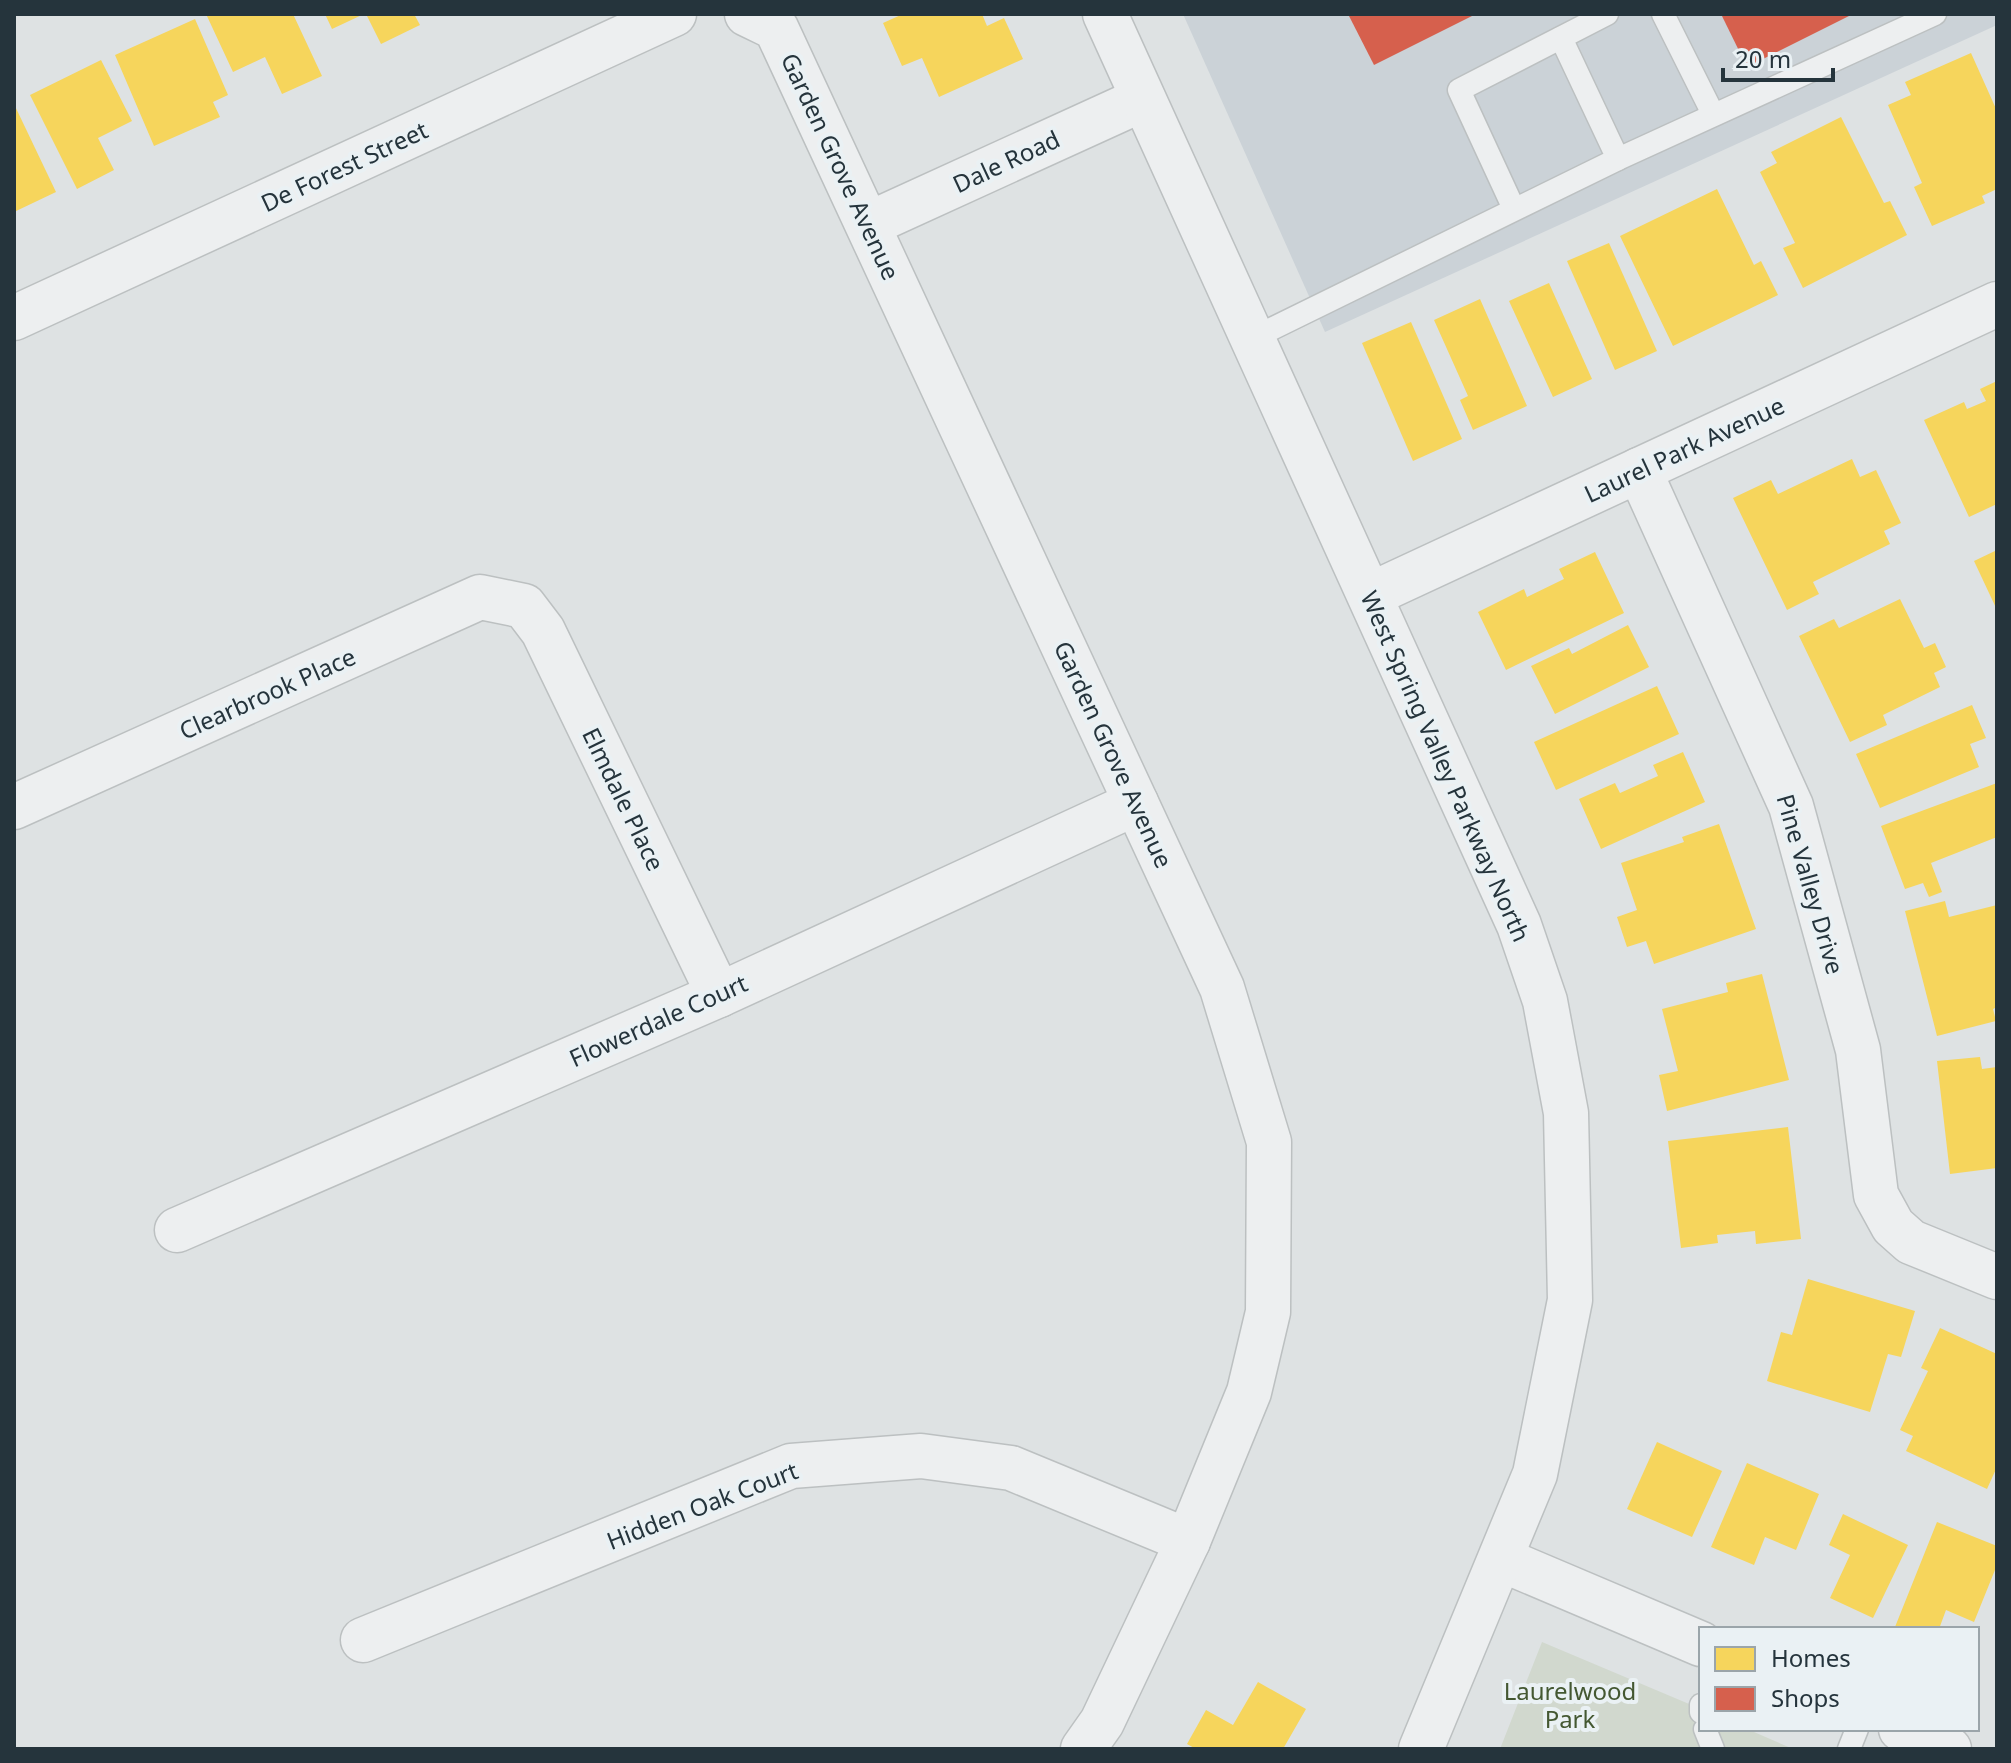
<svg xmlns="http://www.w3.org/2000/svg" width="2011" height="1763" font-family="'Noto Sans',sans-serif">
  <rect width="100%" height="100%" fill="#dee2e3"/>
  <!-- built -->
  <path fill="#cbd2d7" d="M1183,14H1997V25L1325,332Z"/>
  <!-- green -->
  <path fill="#d1d8ce" d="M1542,1642L1701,1709V1729H1747L1793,1749H1500Z"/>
  <!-- homes -->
  <g fill="#f6d55c">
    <path d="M206,14H293L322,76L282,94L265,57L233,72Z"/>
    <path d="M325,14H364L332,29Z"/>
    <path d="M366,14H414L420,25L381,44Z"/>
    <path d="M903,14H982L987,26L1004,18L1023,59L939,97L922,58L902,66L883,23Z"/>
    <path d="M195,19L228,95L213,102L220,117L154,146L115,55Z"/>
    <path d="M1971,53L1997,111V189L1982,196L1985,203L1932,226L1914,187L1922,183L1888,105L1911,95L1905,82Z"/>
    <path d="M101,60L132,121L98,138L114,170L77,189L30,95Z"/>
    <path d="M14,104L56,192L14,212Z"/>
    <path d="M1841,117L1884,203L1890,201L1907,235L1803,288L1783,248L1795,243L1760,172L1777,163L1771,152Z"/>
    <path d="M1717,189L1754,265L1761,261L1778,295L1673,346L1620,236Z"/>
    <path d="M1609,243L1657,351L1615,370L1567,261Z"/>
    <path d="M1549,283L1592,379L1553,397L1509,301Z"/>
    <path d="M1480,299L1527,406L1473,430L1460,400L1468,396L1434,320Z"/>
    <path d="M1411,322L1462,439L1413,461L1362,343Z"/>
    <path d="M1997,381V504L1969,517L1924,420L1964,402L1967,409L1986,401L1980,389Z"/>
    <path d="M1852,459L1860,477L1876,470L1901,523L1884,531L1890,544L1813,582L1819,594L1787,610L1733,498L1771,480L1778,494Z"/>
    <path d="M1997,550V610L1974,561Z"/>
    <path d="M1595,552L1624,613L1506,670L1478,612L1524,589L1527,597L1564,579L1559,569Z"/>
    <path d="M1900,599L1924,648L1935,643L1946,667L1934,673L1940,687L1883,715L1887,725L1850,742L1799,636L1834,619L1839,628Z"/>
    <path d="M1628,625L1649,667L1555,714L1531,666L1569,648L1572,654Z"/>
    <path d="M1657,686L1679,734L1556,790L1534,742Z"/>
    <path d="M1972,705L1986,738L1970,744L1979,767L1880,808L1856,754Z"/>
    <path d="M1683,752L1705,802L1601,849L1579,799L1615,783L1620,793L1658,776L1653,765Z"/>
    <path d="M1997,783V837L1931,863L1942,892L1929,897L1923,883L1905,889L1881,826Z"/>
    <path d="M1719,824L1756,929L1654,964L1646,941L1627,947L1617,917L1637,910L1621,863L1684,842L1682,837Z"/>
    <path d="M1945,901L1949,917L1997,905V1007L1993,1009L1996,1021L1937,1036L1905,911Z"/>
    <path d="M1762,974L1789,1080L1667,1111L1659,1075L1678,1071L1662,1009L1728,992L1726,983Z"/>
    <path d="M1980,1057L1982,1069L1997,1067V1168L1950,1174L1937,1061Z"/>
    <path d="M1788,1127L1801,1239L1756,1244L1755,1231L1717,1235L1718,1243L1681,1248L1668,1141Z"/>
    <path d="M1808,1279L1915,1311L1901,1357L1888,1354L1870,1412L1767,1381L1781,1332L1792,1335Z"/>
    <path d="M1940,1328L1997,1354V1467L1987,1489L1906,1451L1913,1436L1900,1430L1928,1371L1921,1368Z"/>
    <path d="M1657,1442L1722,1471L1692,1537L1627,1509Z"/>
    <path d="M1747,1463L1819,1494L1796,1550L1765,1537L1754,1565L1711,1547Z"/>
    <path d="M1843,1514L1908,1545L1873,1618L1830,1598L1850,1555L1829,1545Z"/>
    <path d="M1937,1522L1997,1546V1565L1974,1622L1946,1610L1939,1629H1899L1895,1627Z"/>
    <path d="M1258,1682L1306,1709L1283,1749H1196L1187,1744L1206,1710L1233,1725Z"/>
  </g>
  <!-- shops -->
  <g fill="#d6604d">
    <path d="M1348,14H1476L1374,65Z"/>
    <path d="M1721,14H1853L1747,67Z"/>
  </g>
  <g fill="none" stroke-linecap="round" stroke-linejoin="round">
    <defs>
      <g id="service">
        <path d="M1663,14L1713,114"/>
        <path d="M1618,159L1935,14"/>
        <path d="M1514,209L1459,90L1607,14"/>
        <path d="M1253,338L1618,159L1561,38"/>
        <path d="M1701,1705V1712"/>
        <path d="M1705,1729L1713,1749"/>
        <path d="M1849,1749L1857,1729"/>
      </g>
      <g id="minor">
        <path d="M747,14L776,28L1222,988L1269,1142L1268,1312L1249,1392L1188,1541L1102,1722L1083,1749"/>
        <path d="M869,224L1143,99"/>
        <path d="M14,318L674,14"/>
        <path d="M1639,470L1791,806L1858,1050L1876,1195L1893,1226L1911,1242L1997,1277"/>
        <path d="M1370,595L1997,304"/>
        <path d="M14,807L480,597L524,606L543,631L719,995"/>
        <path d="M177,1230L719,995L1136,803"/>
        <path d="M1503,1560L1701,1644"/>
        <path d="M363,1640L791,1466L921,1456L1011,1468L1188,1541"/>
        <path d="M1901,1729L1949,1749"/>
      </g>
      <path id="tertiary" d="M1105,14L1519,925L1545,1001L1566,1113L1570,1300L1535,1474L1421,1749"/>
    </defs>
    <!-- service casing -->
    <use href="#service" stroke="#bcc0c1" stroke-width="25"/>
    <!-- minor casing -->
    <use href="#minor" stroke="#bcc0c1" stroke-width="47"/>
    <!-- tertiary casing -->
    <use href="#tertiary" stroke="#bcc0c1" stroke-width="47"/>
    <!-- service -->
    <use href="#service" stroke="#edeff0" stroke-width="22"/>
    <!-- minor -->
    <use href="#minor" stroke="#edeff0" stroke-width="44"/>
    <!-- tertiary -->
    <use href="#tertiary" stroke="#edeff0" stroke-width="44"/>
  </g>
  <g text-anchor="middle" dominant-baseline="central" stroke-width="8" stroke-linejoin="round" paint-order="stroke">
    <!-- street labels -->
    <g font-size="24" fill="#25343c" stroke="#eaf1f4">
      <text transform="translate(1006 161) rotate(-25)">Dale Road</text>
      <text transform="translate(344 166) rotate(-25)">De Forest Street</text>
      <text transform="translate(841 166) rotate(65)">Garden Grove Avenue</text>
      <text transform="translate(1684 449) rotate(-25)">Laurel Park Avenue</text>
      <text transform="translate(267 693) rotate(-24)">Clearbrook Place</text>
      <text transform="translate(1114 754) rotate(65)">Garden Grove Avenue</text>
      <text transform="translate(1446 766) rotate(66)">West Spring Valley Parkway North</text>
      <text transform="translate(624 799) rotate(64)">Elmdale Place</text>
      <text transform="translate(1811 884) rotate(74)">Pine Valley Drive</text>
      <text transform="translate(658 1020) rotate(-24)">Flowerdale Court</text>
      <text transform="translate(702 1505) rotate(-21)">Hidden Oak Court</text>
    </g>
    <!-- park labels -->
    <g font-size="24" fill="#445832" stroke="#eaf1f4">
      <text x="1570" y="1690">Laurelwood<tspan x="1570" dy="28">Park</tspan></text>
    </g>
  </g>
  <!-- border -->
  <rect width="2011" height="1763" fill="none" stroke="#25343c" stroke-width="32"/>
  <!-- legend -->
  <rect x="1699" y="1627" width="280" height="104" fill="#eaf1f4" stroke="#9ba5aa" stroke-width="2"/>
  <rect x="1715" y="1647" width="40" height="24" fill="#f6d55c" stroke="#9ba5aa" stroke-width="2"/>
  <text x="1771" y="1667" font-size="24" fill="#25343c">Homes</text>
  <rect x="1715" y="1687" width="40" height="24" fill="#d6604d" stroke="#9ba5aa" stroke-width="2"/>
  <text x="1771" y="1707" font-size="24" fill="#25343c">Shops</text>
  <!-- scale -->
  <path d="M1723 68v12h110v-12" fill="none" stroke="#25343c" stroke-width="4"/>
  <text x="1735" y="68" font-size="24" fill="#25343c" stroke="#eaf1f4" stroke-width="6" paint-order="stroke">20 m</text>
</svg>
